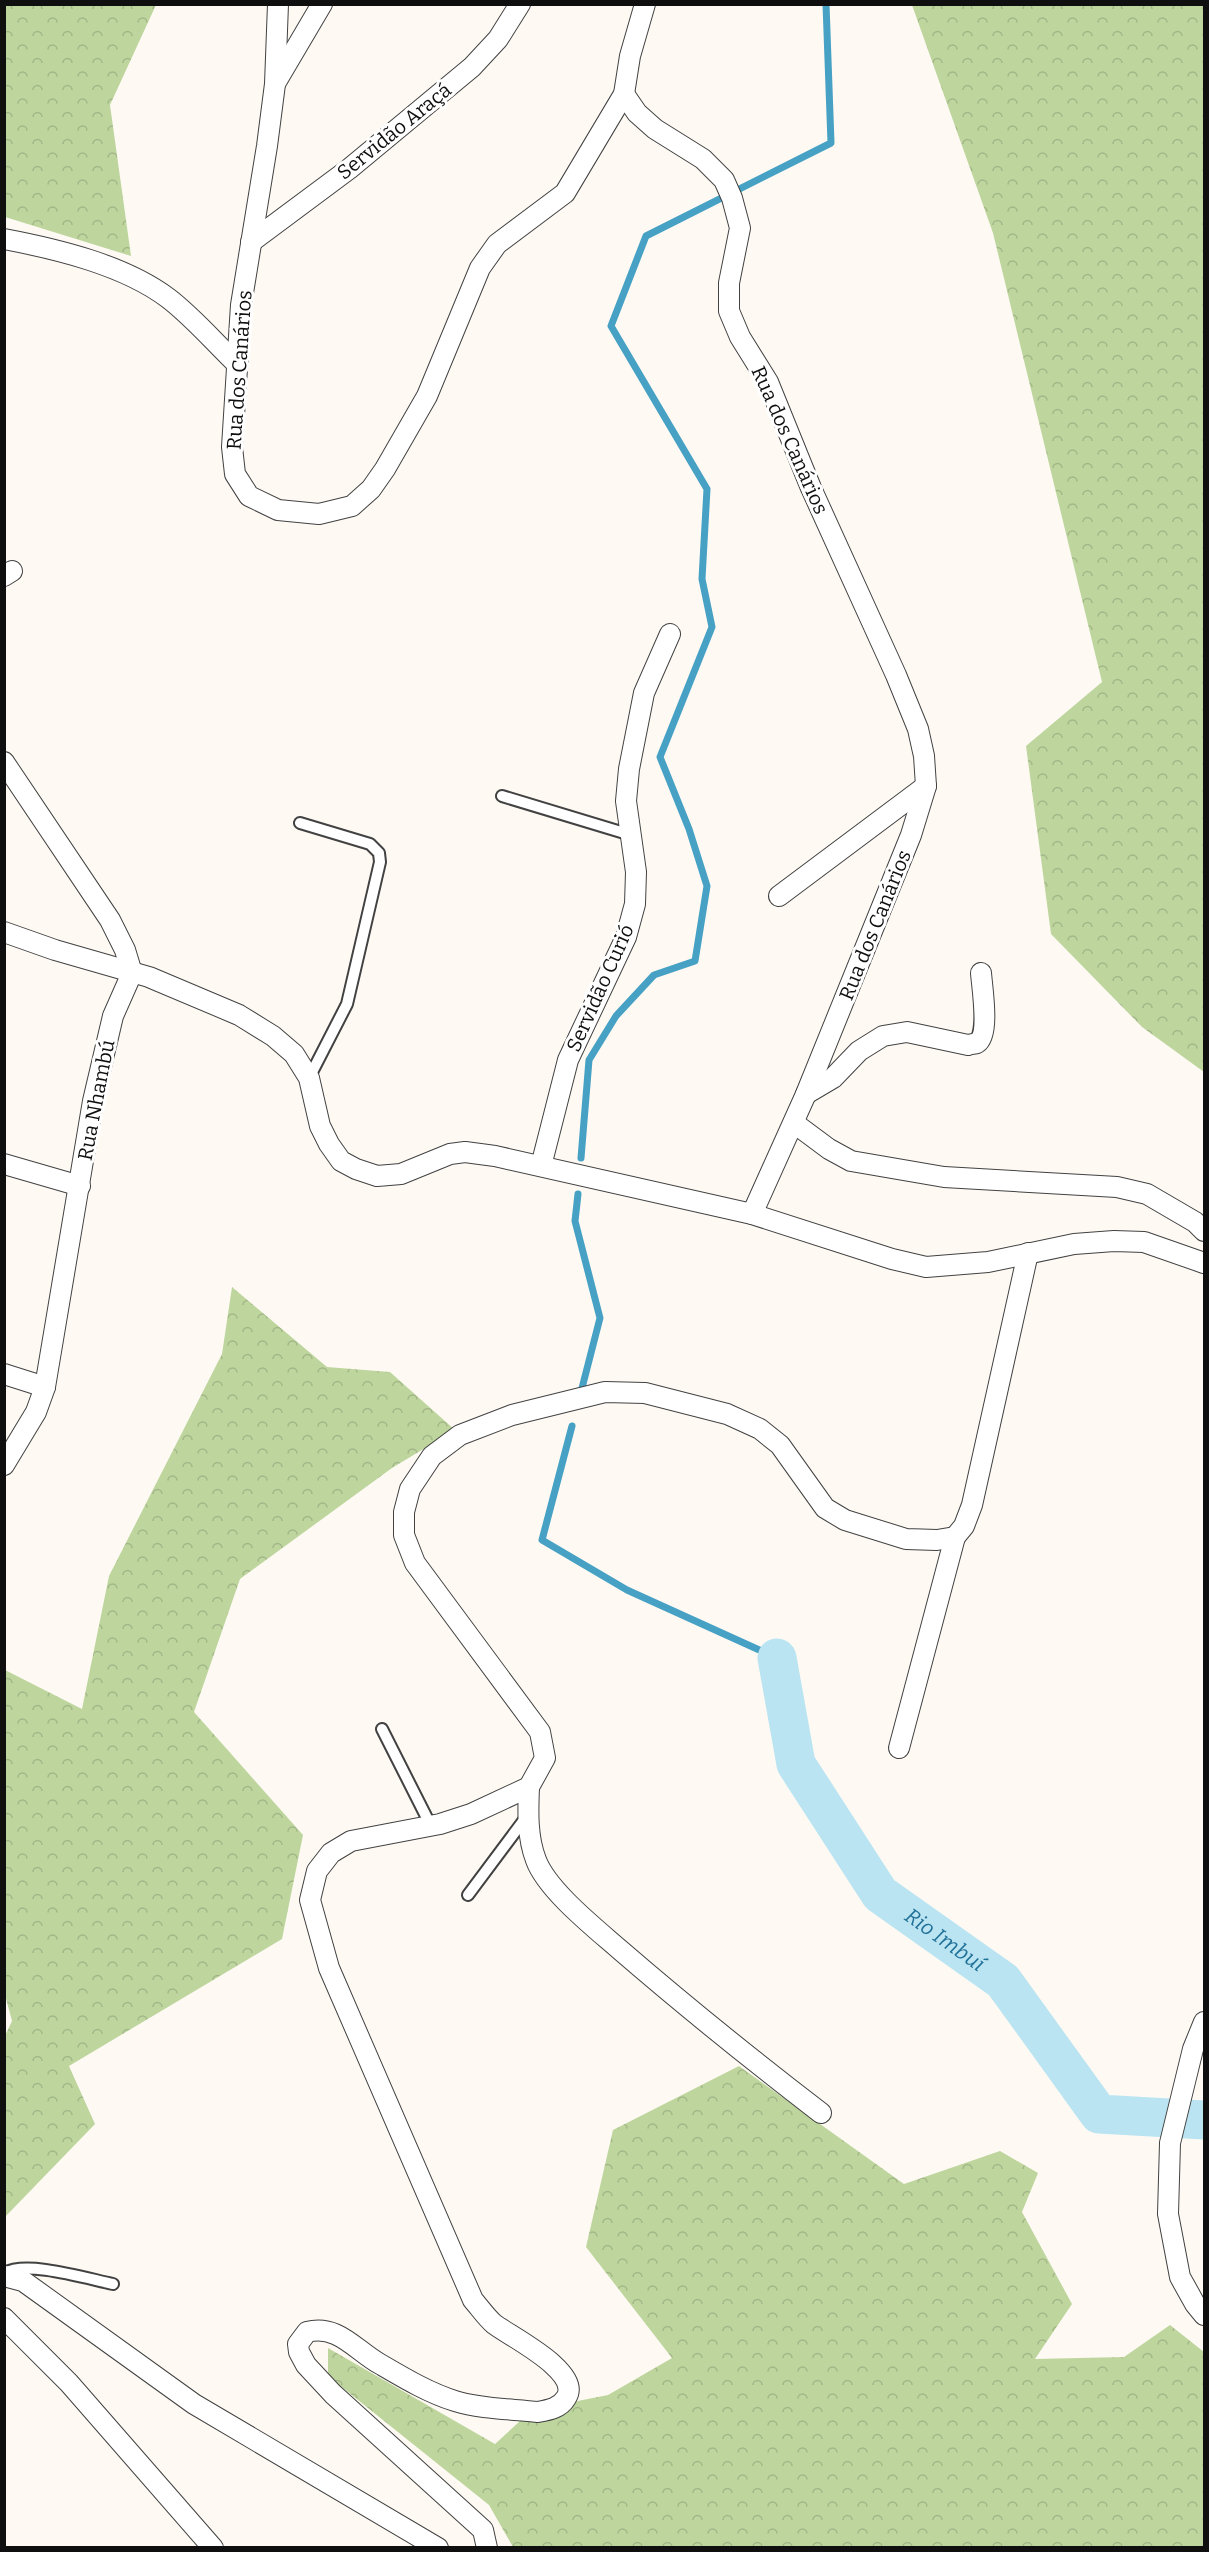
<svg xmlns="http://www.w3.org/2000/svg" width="1209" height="2552" font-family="Bitter,serif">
  <defs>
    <pattern id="forest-crowns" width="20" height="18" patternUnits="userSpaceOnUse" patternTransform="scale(1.5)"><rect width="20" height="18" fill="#bed69e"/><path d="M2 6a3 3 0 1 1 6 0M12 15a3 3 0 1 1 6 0" fill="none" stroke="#a2b687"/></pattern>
  </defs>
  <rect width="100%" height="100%" fill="#fefaf3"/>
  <!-- forest -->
  <g fill="url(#forest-crowns)">
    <path d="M5,4L156,5L110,105L131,256L5,217Z"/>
    <path d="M912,5H1204V1072L1142,1027L1051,934L1026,746L1102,682L993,233Z"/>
    <path d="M232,1287L327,1367L390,1372L455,1430L392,1468L240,1579L194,1712L303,1835L282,1939L69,2066L95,2124L5,2217L4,2038L12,2021L4,1991L5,1670L82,1709L109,1576L222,1354Z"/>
    <path d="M739,2066L904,2184L1000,2151L1038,2173L1022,2212L1072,2304L1035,2359L1124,2357L1170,2325L1204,2352V2547H513L489,2505L328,2376V2348L495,2444L532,2410L608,2395L672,2358L586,2247L613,2130Z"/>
  </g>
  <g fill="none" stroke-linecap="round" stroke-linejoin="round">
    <!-- stream -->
    <g stroke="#47a1c4" stroke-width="7">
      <path d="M581,1158L589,1060L616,1016L654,975L695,961L707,886L689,829L660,757L712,627L702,579L707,489L611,326L646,236L831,143L826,4"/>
      <path d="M578,1194L575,1221L600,1318L582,1388"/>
      <path d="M572,1426L542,1540L627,1590L777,1658"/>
    </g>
    <!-- river -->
    <path stroke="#bbe4f2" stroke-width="39" id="s1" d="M777,1658L796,1764L880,1894L1003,1981L1099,2114L1204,2120"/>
    <defs>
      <g id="lane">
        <path d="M502,796L631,835"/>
        <path d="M300,823L370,844L379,853L380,862L347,1004L309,1078"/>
        <path d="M382,1729L431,1826"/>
        <path d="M468,1895L527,1816"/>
        <path d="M5,2273C26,2260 88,2279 113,2284"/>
      </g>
      <g id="street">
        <path d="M278,4L275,84L267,146L241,305L232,447L235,474L249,496L278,510L319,514L352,506L371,489L385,469L427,396L480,268L497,244L565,193L624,94L630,56L645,4"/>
        <path d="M276,82L322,4"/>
        <path d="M624,94L637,113L655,129L703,159L724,180L732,198L740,228L729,283V311L740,337L768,382L811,488L896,675L918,729L924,756L926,786L911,835L806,1094L752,1214"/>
        <path d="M4,239C57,249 124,265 168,298C193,317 215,343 238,365"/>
        <path d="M251,242L349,169L472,67L498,39L520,4"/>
        <path d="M4,576L12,571"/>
        <path d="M4,762L110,920L125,950L132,973L113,1016L93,1101L45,1387L36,1412L4,1465"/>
        <path d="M779,896L926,786"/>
        <path d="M4,932L55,950L149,977L239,1015L273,1036L294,1054L309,1078L320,1126L329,1144L341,1161L356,1169L377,1176L401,1174L450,1154L465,1152L495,1156L752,1214L892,1259L926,1267L988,1262L1074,1244L1114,1241L1144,1242L1204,1263"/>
        <path d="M806,1094L833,1078L859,1051L883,1036L907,1032L968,1045C971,1044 974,1044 977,1043C990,1035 982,987 981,973"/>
        <path d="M794,1123L829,1149L851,1161L944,1177L1117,1187L1147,1194L1195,1222L1204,1231"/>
        <path d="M4,1164L80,1186"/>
        <path d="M541,1166L568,1060L626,937L635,904L636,872L626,801L629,769L644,693L670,634"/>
        <path d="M4,1374L45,1387"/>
        <path d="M899,1748L955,1537"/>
        <path d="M529,1787C528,1811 527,1837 536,1860C547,1890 595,1928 619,1949C685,2006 752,2060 821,2113"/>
        <path d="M1204,2022L1193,2049L1170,2143L1168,2214L1180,2277L1195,2304L1204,2315"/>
        <path d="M4,2276L23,2281L194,2404L438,2548"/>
        <path d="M4,2318L69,2383L213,2548"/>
        <path d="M487,2548L483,2530L333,2394L306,2365L299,2352L298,2344L307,2332C338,2324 355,2350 380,2364C404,2378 429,2393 455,2401C481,2409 511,2409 538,2412C549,2410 560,2408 566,2398C583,2372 511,2337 494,2324C486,2317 480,2308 473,2300L329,1968L310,1900L317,1871L331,1853L351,1841L440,1824L471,1814L529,1787L545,1758L540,1732L415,1563L404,1535V1512L410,1489L432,1456L460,1435L512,1415L605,1392L645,1393L727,1414L760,1429L780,1445L825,1508L845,1520L906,1539L937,1540L955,1537L964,1526L972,1505L1028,1253"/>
      </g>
    </defs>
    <!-- lane casing -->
    <use href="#lane" stroke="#424242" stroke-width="14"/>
    <!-- street casing -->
    <use href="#street" stroke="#424242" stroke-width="22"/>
    <!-- lane -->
    <use href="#lane" stroke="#fff" stroke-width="10"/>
    <!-- street -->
    <use href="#street" stroke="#fff" stroke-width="20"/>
  </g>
  <g text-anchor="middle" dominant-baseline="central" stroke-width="6" stroke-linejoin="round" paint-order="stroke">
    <!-- street labels -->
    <g font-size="20" fill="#0f0f0f" stroke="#fff">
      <text transform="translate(394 131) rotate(-39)">Servidão Araçá</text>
      <text transform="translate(239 370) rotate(-86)">Rua dos Canários</text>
      <text transform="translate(790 440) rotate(66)">Rua dos Canários</text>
      <text transform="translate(875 925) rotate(-68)">Rua dos Canários</text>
      <text transform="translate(600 988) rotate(-66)">Servidão Curió</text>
      <text transform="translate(96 1100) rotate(-79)">Rua Nhambú</text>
    </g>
    <!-- water labels -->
    <g font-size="21" font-style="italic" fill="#217299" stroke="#fff">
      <text stroke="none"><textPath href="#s1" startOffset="342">Rio Imbuí</textPath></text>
    </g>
  </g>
  <!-- border -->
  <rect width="1209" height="2552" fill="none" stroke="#0f0f0f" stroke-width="12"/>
</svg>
